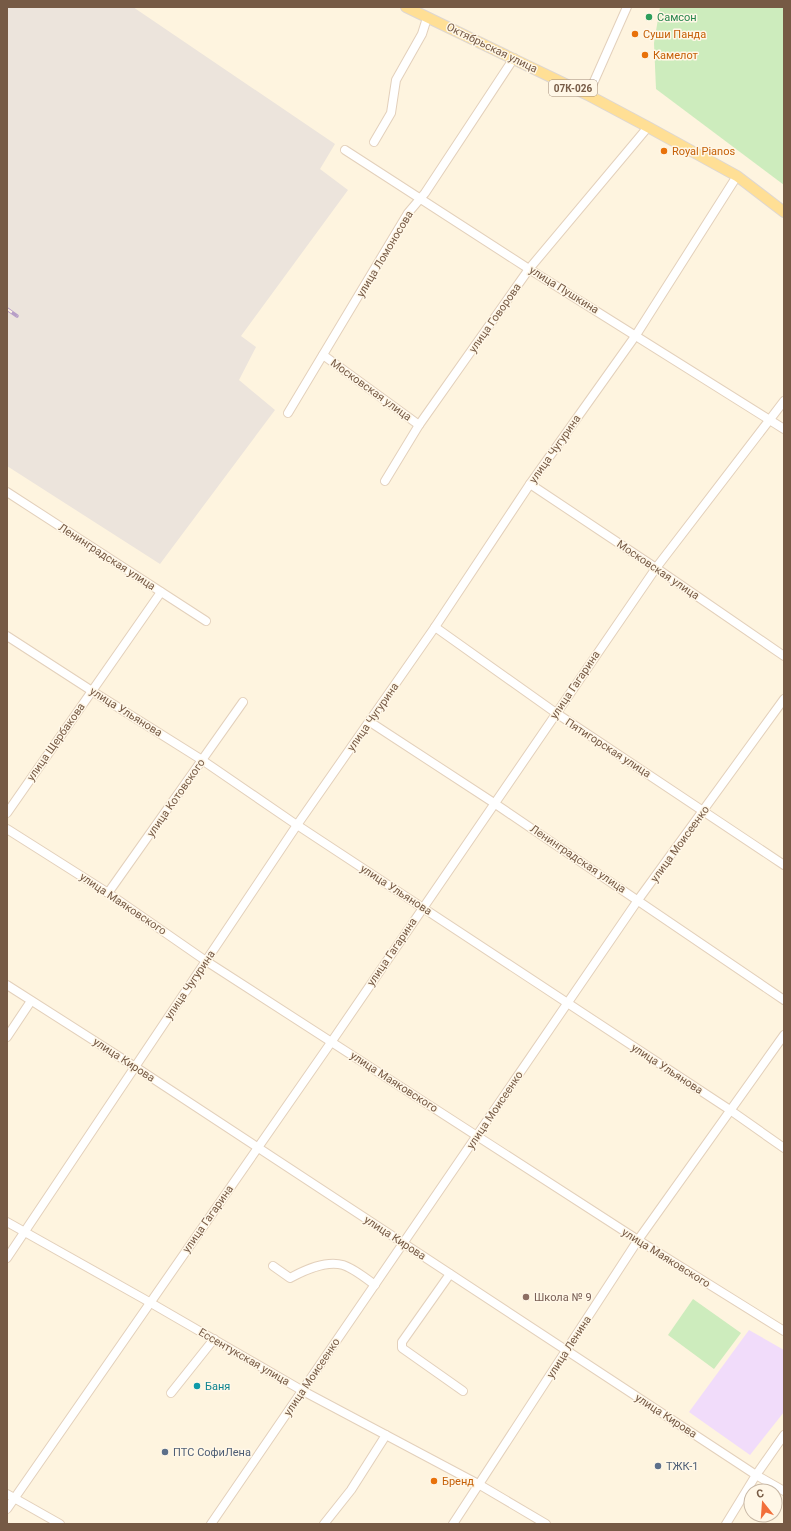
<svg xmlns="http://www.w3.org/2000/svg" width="791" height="1531" font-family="Roboto,sans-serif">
  <rect width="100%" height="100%" fill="#fef4df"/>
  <!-- industrial -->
  <path fill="#ece4dc" d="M7,7H133L335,144L320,169L348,190L241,336L256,347L239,380L275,410L160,564L7,466Z"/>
  <!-- education -->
  <path fill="#f1dcfa" d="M749,1330L784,1350V1412L750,1455L689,1412Z"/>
  <!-- green -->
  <g fill="#cdecbd">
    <path d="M660,7H784V185L656,89L654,43Z"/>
    <path d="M693,1299L741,1333L714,1369L668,1335Z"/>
  </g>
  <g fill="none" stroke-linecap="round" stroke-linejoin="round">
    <defs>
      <g id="minor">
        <path d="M588,95L627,7"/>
        <path d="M374,142L391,113L396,80L422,34L427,18"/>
        <path d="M345,150L529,269L784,429"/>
        <path d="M323,355L419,425"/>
        <path d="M288,413L408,213L425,193L514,58"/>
        <path d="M385,481L419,425L529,269L648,127"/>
        <path d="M530,484L656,568L784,656"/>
        <path d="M7,492L206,621"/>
        <path d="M435,627L556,713L784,865"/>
        <path d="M7,636L92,691L202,760L291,821L730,1110L784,1148"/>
        <path d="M370,722L494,803L784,1000"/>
        <path d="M7,813L161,592"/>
        <path d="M7,829L108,893L206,961L638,1240L784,1331"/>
        <path d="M108,893L243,702"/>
        <path d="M7,985L140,1070L756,1475L784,1491"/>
        <path d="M7,1037L31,1001"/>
        <path d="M7,1222L144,1299L303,1391L480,1485L546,1524"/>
        <path d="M7,1258L297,825L435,627L530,484L636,335L737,176"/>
        <path d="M273,1266L290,1278C305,1270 326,1260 343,1265C355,1269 365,1278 375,1285"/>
        <path d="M450,1274L402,1342V1348L463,1391"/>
        <path d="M171,1393L214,1339"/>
        <path d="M7,1494L60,1524"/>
        <path d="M7,1509L332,1041L656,568L784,401"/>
        <path d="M211,1524L638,900L784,699"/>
        <path d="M324,1524L351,1490L386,1435"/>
        <path d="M453,1524L638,1240L784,1035"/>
        <path d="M726,1524L756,1475L784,1435"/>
      </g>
      <path id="major" d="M406,7L588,95L648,127L737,176L784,212"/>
    </defs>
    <!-- minor casing -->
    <use href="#minor" stroke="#e3d0bb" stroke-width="10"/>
    <!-- major casing -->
    <use href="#major" stroke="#ded7d2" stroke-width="12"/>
    <!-- minor -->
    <use href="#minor" stroke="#fff" stroke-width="8"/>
    <!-- major -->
    <use href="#major" stroke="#ffdf95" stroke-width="10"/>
    <defs>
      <path id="rail" d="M7,309L17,316"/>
    </defs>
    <!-- rail casing -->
    <use href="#rail" stroke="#b79ec7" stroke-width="3.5"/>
    <!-- rail -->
    <use href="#rail" stroke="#fff7e7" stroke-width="2" stroke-dasharray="6" stroke-linecap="butt"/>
  </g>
  <!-- markers -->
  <circle fill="#2e9e5b" stroke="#fff7e7" stroke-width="1.5" cx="649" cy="17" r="4"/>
  <g fill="#e8710a" stroke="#fff7e7" stroke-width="1.5">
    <circle cx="635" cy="34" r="4"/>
    <circle cx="645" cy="55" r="4"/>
    <circle cx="664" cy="151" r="4"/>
    <circle cx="434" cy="1481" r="4"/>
  </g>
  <circle fill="#8d6e63" stroke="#fff7e7" stroke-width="1.5" cx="526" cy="1297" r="4"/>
  <circle fill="#0f9aa8" stroke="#fff7e7" stroke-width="1.5" cx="197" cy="1386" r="4"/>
  <g fill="#5c6f8a" stroke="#fff7e7" stroke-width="1.5">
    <circle cx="165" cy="1452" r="4"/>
    <circle cx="658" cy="1466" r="4"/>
  </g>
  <g text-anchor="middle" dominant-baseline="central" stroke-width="3" stroke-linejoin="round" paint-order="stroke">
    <!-- shield labels -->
    <rect fill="#fff7e7" stroke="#9f8976" stroke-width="1" x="549" y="80" width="48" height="16" rx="3"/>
    <g font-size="10" font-weight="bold" fill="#765a45">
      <text x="573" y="88">07К-026</text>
    </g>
    <!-- leisure labels -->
    <g font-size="11" fill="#27864d" stroke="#fff7e7" text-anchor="start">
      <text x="657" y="17">Самсон</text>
    </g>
    <!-- food labels -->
    <g font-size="11" fill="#c56008" stroke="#fff7e7" text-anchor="start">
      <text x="643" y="34">Суши Панда</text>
      <text x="653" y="55">Камелот</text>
      <text x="672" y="151">Royal Pianos</text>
      <text x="442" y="1481">Бренд</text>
    </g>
    <!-- street labels -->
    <g font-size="11" fill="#765a45" stroke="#fff7e7">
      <text transform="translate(492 48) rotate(26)">Октябрьская улица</text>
      <text transform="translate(385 254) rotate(-59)">улица Ломоносова</text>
      <text transform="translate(564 290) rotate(32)">улица Пушкина</text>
      <text transform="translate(495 318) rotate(-55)">улица Говорова</text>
      <text transform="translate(371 390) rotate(36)">Московская улица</text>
      <text transform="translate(555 449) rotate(-55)">улица Чугурина</text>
      <text transform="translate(107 557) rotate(33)">Ленинградская улица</text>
      <text transform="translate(658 570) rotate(34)">Московская улица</text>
      <text transform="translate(575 685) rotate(-56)">улица Гагарина</text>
      <text transform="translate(126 712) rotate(32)">улица Ульянова</text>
      <text transform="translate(373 717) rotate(-55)">улица Чугурина</text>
      <text transform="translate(56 742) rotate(-55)">улица Щербакова</text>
      <text transform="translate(608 748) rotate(33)">Пятигорская улица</text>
      <text transform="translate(176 798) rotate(-55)">улица Котовского</text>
      <text transform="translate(680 844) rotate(-54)">улица Моисеенко</text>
      <text transform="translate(578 859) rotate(34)">Ленинградская улица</text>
      <text transform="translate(396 890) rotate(33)">улица Ульянова</text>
      <text transform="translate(123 904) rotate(34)">улица Маяковского</text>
      <text transform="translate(392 952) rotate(-56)">улица Гагарина</text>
      <text transform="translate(190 985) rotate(-56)">улица Чугурина</text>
      <text transform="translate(124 1060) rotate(33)">улица Кирова</text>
      <text transform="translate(667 1069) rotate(33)">улица Ульянова</text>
      <text transform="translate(394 1082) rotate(33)">улица Маяковского</text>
      <text transform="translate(495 1110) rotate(-56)">улица Моисеенко</text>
      <text transform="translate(208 1219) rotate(-55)">улица Гагарина</text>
      <text transform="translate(395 1238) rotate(33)">улица Кирова</text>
      <text transform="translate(666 1258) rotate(32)">улица Маяковского</text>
      <text transform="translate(569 1347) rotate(-57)">улица Ленина</text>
      <text transform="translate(244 1357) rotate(30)">Ессентукская улица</text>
      <text transform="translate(312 1377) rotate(-56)">улица Моисеенко</text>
      <text transform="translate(666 1416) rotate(33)">улица Кирова</text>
    </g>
    <!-- education labels -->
    <g font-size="11" fill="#785e54" stroke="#fff7e7" text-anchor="start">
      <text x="534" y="1297">Школа № 9</text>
    </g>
    <!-- culture labels -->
    <g font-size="11" fill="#0d838f" stroke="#fff7e7" text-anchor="start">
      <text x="205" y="1386">Баня</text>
    </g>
    <!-- service labels -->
    <g font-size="11" fill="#4e5e75" stroke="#fff7e7" text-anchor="start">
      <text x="173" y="1452">ПТС СофиЛена</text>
      <text x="666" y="1466">ТЖК-1</text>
    </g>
  </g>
  <!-- border -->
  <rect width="791" height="1531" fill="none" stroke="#765a45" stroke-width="16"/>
  <!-- north arrow -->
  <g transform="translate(763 1503) rotate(343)"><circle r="19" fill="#fff7e7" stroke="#c8b8a6"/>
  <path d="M0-3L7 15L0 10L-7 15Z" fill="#f26f3a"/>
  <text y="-6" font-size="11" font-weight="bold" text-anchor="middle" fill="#765a45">С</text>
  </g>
</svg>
